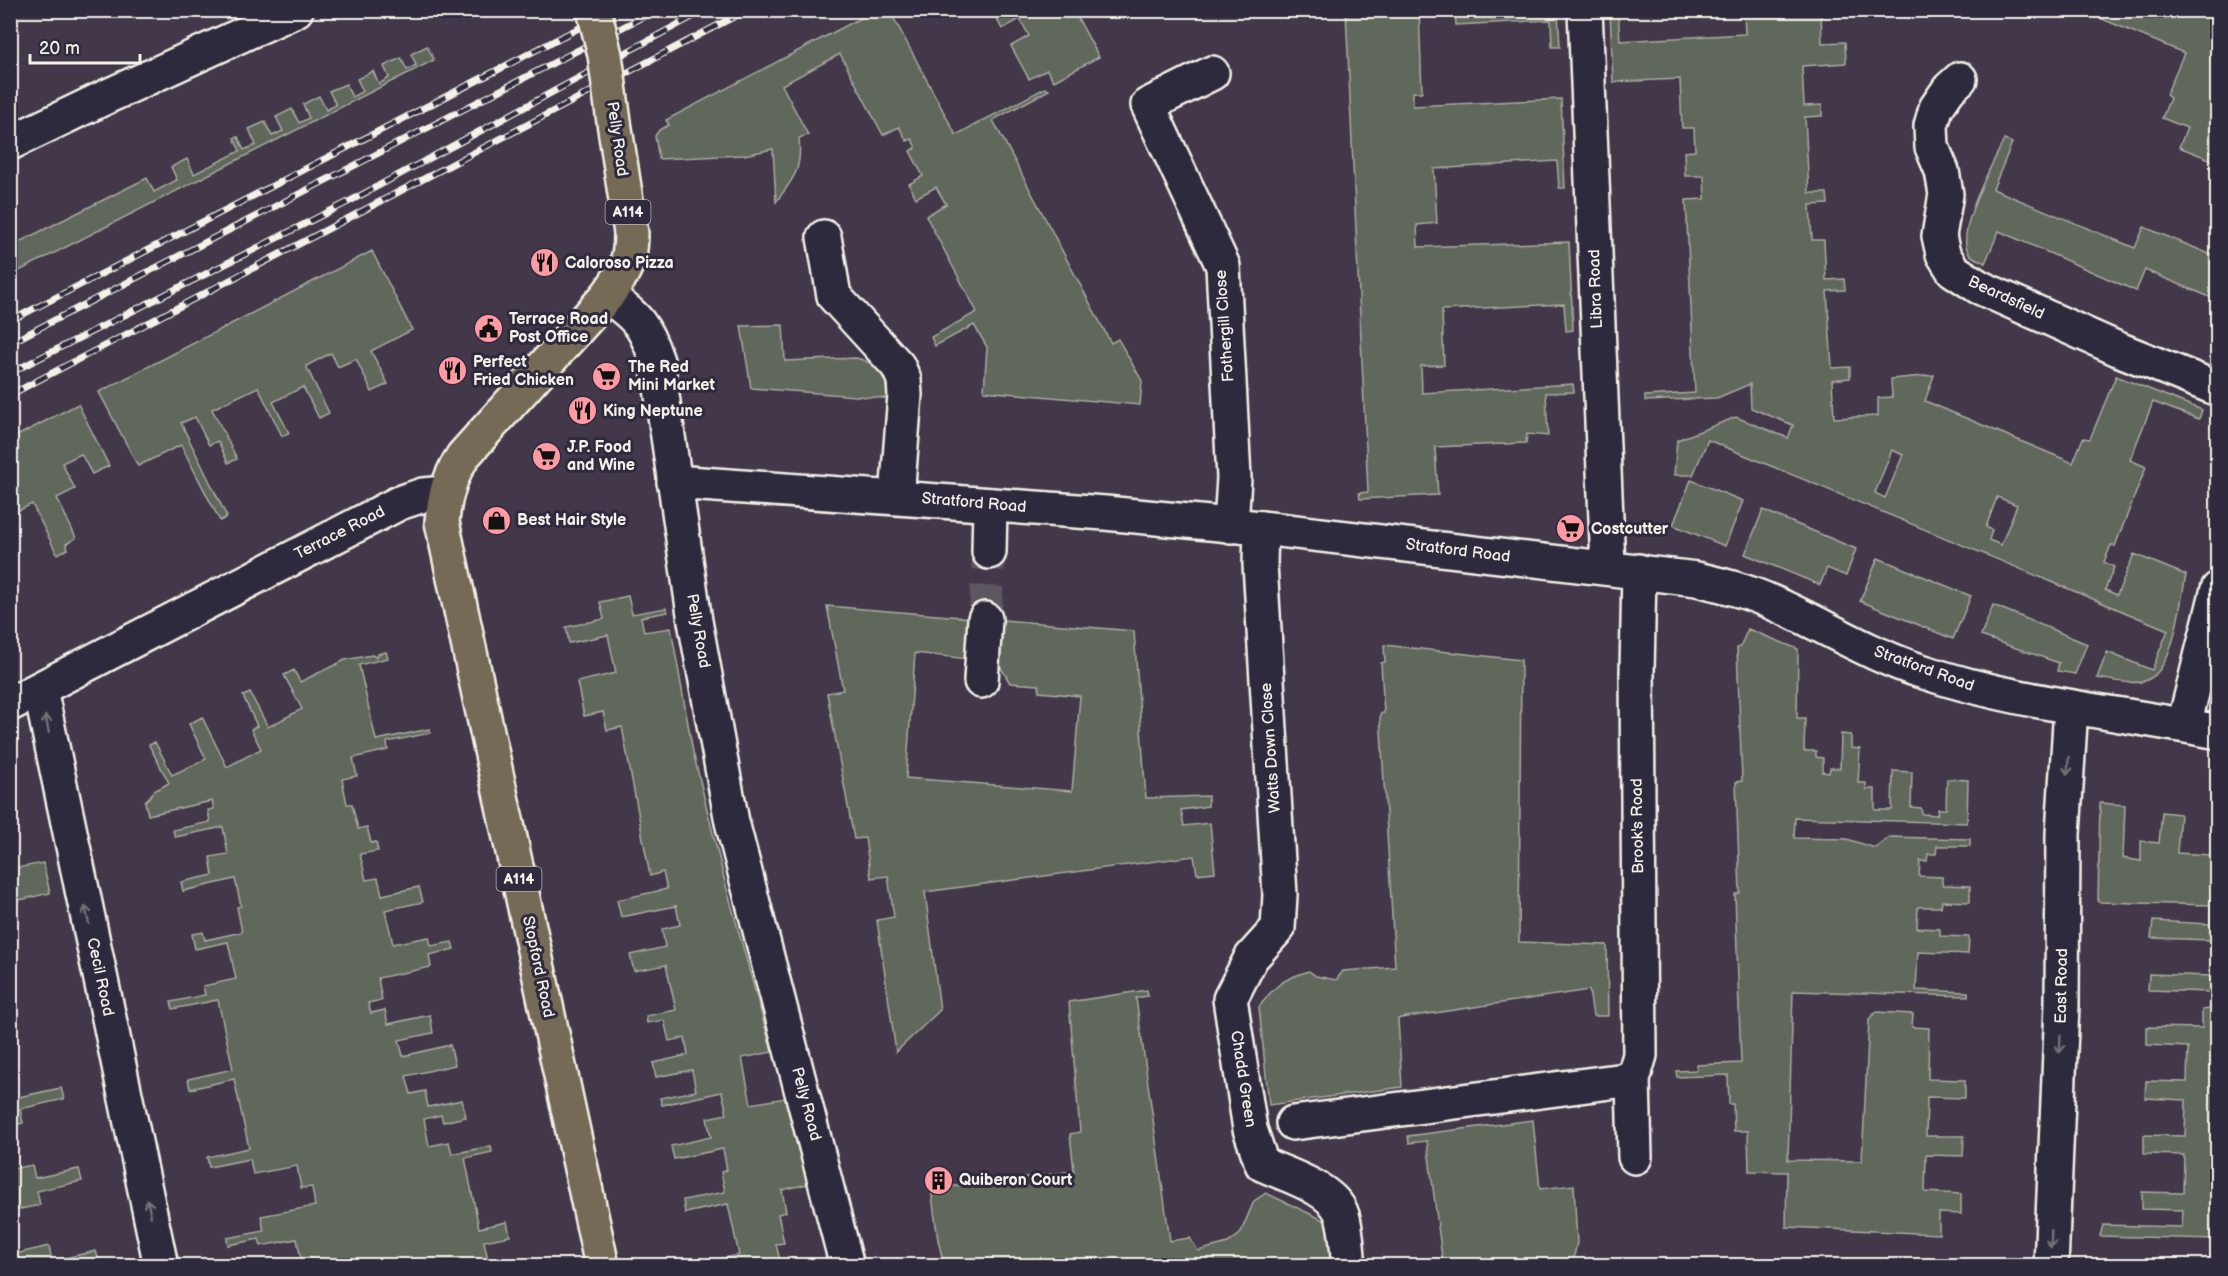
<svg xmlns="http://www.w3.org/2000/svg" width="2228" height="1276" font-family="'Balsamiq Sans',sans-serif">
  <rect width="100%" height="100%" fill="#423849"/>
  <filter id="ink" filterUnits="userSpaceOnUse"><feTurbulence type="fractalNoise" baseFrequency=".0167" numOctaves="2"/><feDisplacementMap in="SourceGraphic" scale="12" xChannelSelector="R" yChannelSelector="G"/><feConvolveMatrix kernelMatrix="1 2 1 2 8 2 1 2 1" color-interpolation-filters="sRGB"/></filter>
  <g filter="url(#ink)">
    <!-- green -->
    <g fill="#60675b" stroke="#aaaca2" stroke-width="1.5" fill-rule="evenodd">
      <path d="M874,11H890L956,135L1045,88L1049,90L993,120L1111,343L1118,339L1142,381L1140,405L984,391L987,347L974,325L935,346L931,337L977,312L926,216L946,204L936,187L916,198L909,184L923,176L910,151L916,148L912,139L907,141L899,127L883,135L840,54L782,85L808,135L799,138C802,170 794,178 776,202L773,149L744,155L659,159L655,136L659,130L669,125L666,120Z"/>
      <path d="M996,11H1074L1099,57L1054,81L1047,70L1029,79L1011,46L1029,36L1020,19L1002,29L993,12Z"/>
      <path d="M1346,11H1419L1422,92H1413V106L1561,99L1565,188H1559L1557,161L1434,169L1437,223L1417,225L1418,247L1569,242L1573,330L1566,331L1564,304L1442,310L1444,365L1421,366L1422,393L1573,384L1574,392L1546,393L1548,436L1527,434L1526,443L1435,447L1438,495L1360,499L1359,493L1368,492Z"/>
      <path d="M1455,11H1558L1560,47H1552L1551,20L1456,25Z"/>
      <path d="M1821,11L1822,43L1845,42L1846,63L1802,66L1804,106L1822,105V116L1805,117L1809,193H1827L1828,204L1810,205L1812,240H1824L1826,280L1844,279L1845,290L1827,291L1832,368L1850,367V378L1832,380L1834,418L1878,416V398L1892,397L1891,379L1934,375L1925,401L2073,463L2083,438L2090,439L2116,376L2202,410L2199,419L2153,402L2130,460L2146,467L2115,546L2111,545L2104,562L2114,567L2105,590L2117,595L2134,554L2186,575C2180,602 2175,669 2147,680C2132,686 2113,680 2097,678L2107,652L2152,670L2168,630L1708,440L1693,475H1674L1677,440L1736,417L1788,438L1793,425L1751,408L1750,384L1717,398L1645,401V396L1695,393L1686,200L1705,199L1704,176H1685L1684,152L1695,151L1694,128H1682L1680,79L1613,82L1610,11H1618L1620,41L1745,34L1744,11ZM1892,450L1903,455L1885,498L1875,493ZM1997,497L2017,505L2001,545L1989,540L1992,530L1986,527Z"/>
      <path d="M2083,11H2217V162L2179,147L2187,128L2162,118L2170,98L2166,95L2184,53Z"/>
      <path d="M427,46L434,60L11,275V246L147,178L154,192L177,180L171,167L187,159L194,174L240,151L234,138L238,137L244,150L256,145L249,129L265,122L272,136L283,131L276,117L292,109L299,123L309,118L303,104L319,96L326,110L336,105L329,91L346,84L352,97L363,91L357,79L373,71L379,84L389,78L384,66L401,58L407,70L416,65L411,54Z"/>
      <path d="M2004,140L2012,143L1993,189L2135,248L2144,227L2217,257V300L2145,270L2136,291L1999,231L1985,263C1980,260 1972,258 1969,253C1954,233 1994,161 2004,140Z"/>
      <path d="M372,251L412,330L371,351L388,384L372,392L356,359L338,367L331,353L306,366L329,413L319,418L303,387L273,402L289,433L282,436L258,387L212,409L237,459L228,463L218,441L209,445L195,417L181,423L227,517L220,521L181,445L138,466L99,392Z"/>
      <path d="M783,325L785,361L856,358C880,363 886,378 894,399L751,388L741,326Z"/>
      <path d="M78,404L109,466L92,474L81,454L62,463L75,489L57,498L76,538L66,544L68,549L57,554L32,504L11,514V439Z"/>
      <path d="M1691,480L1743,501L1725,546L1673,525Z"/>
      <path d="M1763,510L1856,549L1846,576L1827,568L1820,585L1745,554Z"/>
      <path d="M1878,558L1971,596L1953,639L1860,601Z"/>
      <path d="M628,596L632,614L666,608L668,612L641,617L644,632L671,628L693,752L725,882L772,1052L742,1058L751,1104L785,1098L808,1184L782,1190L786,1212L778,1214L784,1243L776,1244L781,1265H688L739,1255L728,1204L685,1213L683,1200L725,1192L721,1172L727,1170L723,1149L674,1159L671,1146L711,1137L707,1118L727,1114L722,1092L662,1105L660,1098L696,1091L692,1070L656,1077L653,1063L688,1055L685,1038L669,1041L664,1020L647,1023L646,1016L676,1010L666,965L634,971L630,955L665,947L662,929L680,925L676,906L621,917L617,900L667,889L663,872L650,876L622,727L607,730L603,712L584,716L577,682L616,673L608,635L569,643L566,627L604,619L600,602Z"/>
      <path d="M1993,605L2087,644L2075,674L2057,671L2059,663L1981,636Z"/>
      <path d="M827,606L973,618L968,659L915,653L906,778L1072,791L1080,696L1039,692V685L1010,683L997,661L1003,620L1134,631L1146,798L1208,796V806L1181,810L1184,826L1210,823L1215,872L1197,874L1194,856L925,892L940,1010L896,1052L877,920L894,917L888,876L871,878L865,838L854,839L827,693L843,690Z"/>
      <path d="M1748,629L1798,649L1797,718H1805L1804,751H1816V757L1823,758V772L1829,773L1830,768H1840L1841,734L1851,735V748L1860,749L1858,783H1866V789H1875V810H1892L1893,771L1912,772L1911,807L1921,808L1922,814L1937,815L1938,809H1946L1947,779L1968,780L1967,823L1795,818L1794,838L1847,839L1875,848L1890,837L1970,839V846H1937L1936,854H1928L1927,861H1920L1919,876L1942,877V885L1970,886V902L1942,901L1941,907H1918L1917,928L1940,929V936L1969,937L1968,954L1918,952L1916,990L1968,992V996L1793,991L1788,1160L1862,1161L1869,1019L1876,1012L1913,1014L1912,1027L1929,1028L1928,1079L1965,1080V1098L1927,1097L1926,1136H1964L1963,1156L1926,1155L1925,1192L1961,1194V1214L1939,1213V1234L1786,1227L1787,1172L1749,1171L1748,1131H1734L1733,1104H1729L1728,1075L1677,1077L1676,1071L1697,1070L1696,1065L1741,1063L1735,894L1740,893L1736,782L1742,781L1737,648L1740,647Z"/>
      <path d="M1384,645L1521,660L1519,942L1607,945L1608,1016H1593L1589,990L1401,1018L1398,1019L1402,1087L1269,1105L1259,1007C1275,985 1283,979 1309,971L1316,976L1336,980L1343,971L1395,967L1380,714L1384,713L1381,663L1385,662Z"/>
      <path d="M386,652L388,658L359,665L376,740L430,729V733L387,742L388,750L353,758L357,776L342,779L347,804H352L358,829L367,827L371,843L376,842L378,851L360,854L366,880L378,878L382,895L419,887L423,902L385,910L393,944L429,937L431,946L452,942L454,949L429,955L431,967L378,978L382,1000L368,1003L371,1013L385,1010L388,1024L430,1015L433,1033L399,1040L403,1056L450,1045L455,1065L406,1076L411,1094L425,1091L428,1107L462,1100L466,1117L443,1122L441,1115L424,1119L429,1146L449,1142L452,1154L491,1146L492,1152L465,1158L479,1228L507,1222L510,1236L484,1241L489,1265H313L311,1257L301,1259L297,1239L261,1246L259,1239L228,1245L227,1238L264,1231L261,1216L315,1206L312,1187L301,1188L297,1166L253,1174L250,1159L209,1167L207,1157L249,1148L234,1079L190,1089L188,1079L233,1069L218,1000L173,1009L171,1002L205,995L203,986L236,979L228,942L195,949L192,934L203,932L205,940L242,932L237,907L241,906L235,879L183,891L181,882L213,875L210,857L228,854L223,827L175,837L173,830L210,822L208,810L214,809L212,801L148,815L145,802L154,791L169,783L149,745L155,742L172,775L206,759L189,724L202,717L227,767L261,749L251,729L257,726L243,696L250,693L268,727L302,709L284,675L294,670L300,682L345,660L372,655L376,657L378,654Z"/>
      <path d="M2100,803L2125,805L2123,858L2141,861V841L2159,843L2162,812L2180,814L2177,853L2211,855L2213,824H2217V1239L2100,1236L2103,1225L2182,1227L2183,1210L2142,1209V1192L2183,1193L2184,1155L2144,1154V1135L2185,1136L2186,1100L2145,1098L2146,1081L2187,1082L2188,1047L2147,1045V1027L2202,1028V1010L2210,1009V992L2148,990L2149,974L2212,976L2213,940L2151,938L2153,921L2210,924L2211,905L2098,902Z"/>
      <path d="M43,863L50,893L11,902V869Z"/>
      <path d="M1147,990L1148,996L1136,998L1170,1241L1190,1238L1198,1251L1228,1243L1240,1234L1254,1201L1266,1193L1336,1226L1342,1265H944L938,1240L931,1189L1074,1171L1070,1134L1080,1132L1069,1002Z"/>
      <path d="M11,1084L14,1098L61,1088L64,1099L20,1109L23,1123L11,1126Z"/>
      <path d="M1533,1120L1540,1189L1574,1185L1577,1243L1572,1265H1443L1427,1141L1409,1143L1408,1136Z"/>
      <path d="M32,1165L35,1178L79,1169L82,1181L37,1191L40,1205L11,1211V1169Z"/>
      <path d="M49,1246L52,1261L96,1251L98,1258L61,1265H11V1255Z"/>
    </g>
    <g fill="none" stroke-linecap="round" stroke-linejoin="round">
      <!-- minor-tunnel -->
      <path stroke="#5d5461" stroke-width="33" stroke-dasharray="33 16" stroke-linecap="butt" d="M985,619L989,552"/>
      <defs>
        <g id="minor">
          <path d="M1585,10L1608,567"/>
          <path d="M1212,73L1148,105L1223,266L1234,478L1231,526"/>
          <path d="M1960,79L1949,89L1936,108L1931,126L1932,147L1942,171L1946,194L1939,236L1943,254L1953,270L1979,287L2118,349L2218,389"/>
          <path d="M10,143L108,96L296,10"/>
          <path d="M824,237L834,296L898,366L904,380L905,395L897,497"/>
          <path d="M607,296C638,317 645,326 657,361L695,621L732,822L847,1266"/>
          <path d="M674,482L1105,513L1261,528L1697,579C1722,585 1747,591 1771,602C1822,624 1870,655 1924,672C2019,704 2119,712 2218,732"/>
          <path d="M1261,528L1260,564L1280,895L1278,928L1251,958L1230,999L1250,1129L1262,1164C1286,1175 1333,1188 1342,1215C1347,1230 1347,1250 1349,1266"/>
          <path d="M989,552L990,505"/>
          <path d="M981,681L985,619"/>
          <path d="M40,689L161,1266"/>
          <path d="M10,704L399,503L423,495L446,493"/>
          <path d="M2184,725L2218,589"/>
          <path d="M1293,1123L1633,1079"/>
          <path d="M1635,1157L1633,1079L1640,1055L1637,673L1639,571"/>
          <path d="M2051,1266L2062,1005L2063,834L2071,707"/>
        </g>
        <path id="major" d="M602,1266L442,522C444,498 449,477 463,456L607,296C624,272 631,263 631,233L614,122"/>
      </defs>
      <!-- minor casing -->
      <use href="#minor" stroke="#f4f1e8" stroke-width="38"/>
      <!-- major casing -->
      <use href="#major" stroke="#f4f1e8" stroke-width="38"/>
      <!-- minor -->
      <use href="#minor" stroke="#2f2a3d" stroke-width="33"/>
      <!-- major -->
      <use href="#major" stroke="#756a55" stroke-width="33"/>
      <defs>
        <g id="rail">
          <path d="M10,321L614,10"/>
          <path d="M10,343L656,10"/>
          <path d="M10,373L352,200L705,10"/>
          <path d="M10,395L747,10"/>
        </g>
      </defs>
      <!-- rail casing -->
      <use href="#rail" stroke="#f4f1e8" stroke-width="7"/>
      <!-- rail -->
      <use href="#rail" stroke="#2f2a3d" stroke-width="4.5" stroke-dasharray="14" stroke-linecap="butt"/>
      <defs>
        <path id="major-bridge" d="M594,10L605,55L614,122"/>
      </defs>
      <!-- major-bridge casing -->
      <use href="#major-bridge" stroke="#f4f1e8" stroke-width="38" stroke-linecap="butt"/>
      <!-- major-bridge -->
      <use href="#major-bridge" stroke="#756a55" stroke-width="33"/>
    </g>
    <!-- one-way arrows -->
    <defs><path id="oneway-shaft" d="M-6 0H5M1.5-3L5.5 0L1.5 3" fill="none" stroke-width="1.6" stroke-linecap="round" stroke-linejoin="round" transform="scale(1.5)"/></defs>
    <g stroke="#747079">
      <use href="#oneway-shaft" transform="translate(47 724) rotate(-102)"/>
      <use href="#oneway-shaft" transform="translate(2068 766) rotate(94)"/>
      <use href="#oneway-shaft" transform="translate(87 915) rotate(-102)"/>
      <use href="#oneway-shaft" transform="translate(2060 1044) rotate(93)"/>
      <use href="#oneway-shaft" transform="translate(149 1208) rotate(-102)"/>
      <use href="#oneway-shaft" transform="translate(2051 1239) rotate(92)"/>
    </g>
  </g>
  <!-- icons -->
  <defs>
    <symbol id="restaurant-disc" viewBox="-11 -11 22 22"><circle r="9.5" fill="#ff9aa2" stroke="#2f2a3d"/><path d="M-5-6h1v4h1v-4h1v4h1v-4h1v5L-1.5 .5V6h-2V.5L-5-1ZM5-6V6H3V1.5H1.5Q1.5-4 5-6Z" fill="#111"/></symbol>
    <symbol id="civic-disc" viewBox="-11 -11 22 22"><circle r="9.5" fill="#ff9aa2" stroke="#2f2a3d"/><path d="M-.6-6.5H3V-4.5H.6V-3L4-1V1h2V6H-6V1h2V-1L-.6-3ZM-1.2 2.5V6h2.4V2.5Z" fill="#111"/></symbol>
    <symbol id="supermarket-disc" viewBox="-11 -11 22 22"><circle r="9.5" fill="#ff9aa2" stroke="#2f2a3d"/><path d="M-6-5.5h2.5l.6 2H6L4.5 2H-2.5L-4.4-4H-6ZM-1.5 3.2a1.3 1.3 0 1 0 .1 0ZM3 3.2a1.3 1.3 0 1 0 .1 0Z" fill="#111"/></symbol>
    <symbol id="shop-disc" viewBox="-11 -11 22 22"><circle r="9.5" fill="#ff9aa2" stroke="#2f2a3d"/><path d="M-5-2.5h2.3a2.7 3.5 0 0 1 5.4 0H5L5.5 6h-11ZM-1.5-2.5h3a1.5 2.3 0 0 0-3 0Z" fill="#111"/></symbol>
    <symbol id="building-disc" viewBox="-11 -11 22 22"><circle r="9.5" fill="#ff9aa2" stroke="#2f2a3d"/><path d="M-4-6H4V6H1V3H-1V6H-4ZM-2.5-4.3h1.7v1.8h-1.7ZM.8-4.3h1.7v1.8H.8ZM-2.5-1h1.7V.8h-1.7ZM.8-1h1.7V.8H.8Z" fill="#111"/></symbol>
  </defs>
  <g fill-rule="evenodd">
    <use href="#restaurant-disc" x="528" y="246" width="33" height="33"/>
    <use href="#civic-disc" x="472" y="312" width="33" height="33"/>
    <use href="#restaurant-disc" x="436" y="354" width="33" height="33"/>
    <use href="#supermarket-disc" x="590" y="360" width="33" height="33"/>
    <use href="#restaurant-disc" x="566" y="394" width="33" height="33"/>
    <use href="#supermarket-disc" x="530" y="440" width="33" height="33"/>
    <use href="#shop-disc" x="480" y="504" width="33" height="33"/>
    <use href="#supermarket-disc" x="1554" y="512" width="33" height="33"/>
    <use href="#building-disc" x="922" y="1164" width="33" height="33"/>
  </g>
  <g text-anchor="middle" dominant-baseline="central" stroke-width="6" stroke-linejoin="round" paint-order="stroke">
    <!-- shield labels -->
    <g fill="#2f2a3d" stroke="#b9b5b5" stroke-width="1.5">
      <rect x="605.5" y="200" width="45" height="24" rx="4.5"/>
      <rect x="496.5" y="867" width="45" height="24" rx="4.5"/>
    </g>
    <g font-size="15" font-weight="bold" fill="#f4f1e8">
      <text x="628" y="212">A114</text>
      <text x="519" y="879">A114</text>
    </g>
    <!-- street labels -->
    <g font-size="16" fill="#f4f1e8" stroke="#2f2a3d">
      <text transform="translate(617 139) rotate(82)">Pelly Road</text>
      <text transform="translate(1596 289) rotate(-92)">Libra Road</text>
      <text transform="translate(2006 298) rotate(25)">Beardsfield</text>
      <text transform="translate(1225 326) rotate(-94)">Fothergill Close</text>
      <text transform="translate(974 503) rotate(5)">Stratford Road</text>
      <text transform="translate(340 533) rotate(-27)">Terrace Road</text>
      <text transform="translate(1458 551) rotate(7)">Stratford Road</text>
      <text transform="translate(698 631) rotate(80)">Pelly Road</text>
      <text transform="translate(1924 669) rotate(20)">Stratford Road</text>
      <text transform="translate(1271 748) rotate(-94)">Watts Down Close</text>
      <text transform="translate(1638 826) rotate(-91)">Brook's Road</text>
      <text transform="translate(538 967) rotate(78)">Stopford Road</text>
      <text transform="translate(100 977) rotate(78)">Cecil Road</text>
      <text transform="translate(2062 986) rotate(-89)">East Road</text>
      <text transform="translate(1243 1079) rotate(81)">Chadd Green</text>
      <text transform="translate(806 1104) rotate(75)">Pelly Road</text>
    </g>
    <!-- poi labels -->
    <g font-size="16" font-weight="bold" fill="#f4f1e8" stroke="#2f2a3d" text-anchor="start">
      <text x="565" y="263">Caloroso Pizza</text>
      <text x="509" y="319">Terrace Road<tspan x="509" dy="18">Post Office</tspan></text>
      <text x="473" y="362">Perfect<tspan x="473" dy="18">Fried Chicken</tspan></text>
      <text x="628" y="367">The Red<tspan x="628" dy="18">Mini Market</tspan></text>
      <text x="603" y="411">King Neptune</text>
      <text x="567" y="447">J.P. Food<tspan x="567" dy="18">and Wine</tspan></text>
      <text x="517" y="520">Best Hair Style</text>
      <text x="1591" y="529">Costcutter</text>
      <text x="959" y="1180">Quiberon Court</text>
    </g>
  </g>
  <!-- margin -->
  <rect width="2228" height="1276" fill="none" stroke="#2f2a3d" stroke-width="36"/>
  <rect x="18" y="18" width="2192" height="1240" fill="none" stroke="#f4f1e8" stroke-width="2" filter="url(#ink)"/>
  <!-- scale -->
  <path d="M30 54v9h110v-9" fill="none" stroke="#f4f1e8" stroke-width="3"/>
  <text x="39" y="54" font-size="18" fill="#f4f1e8" stroke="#2f2a3d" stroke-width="4.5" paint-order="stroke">20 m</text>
</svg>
